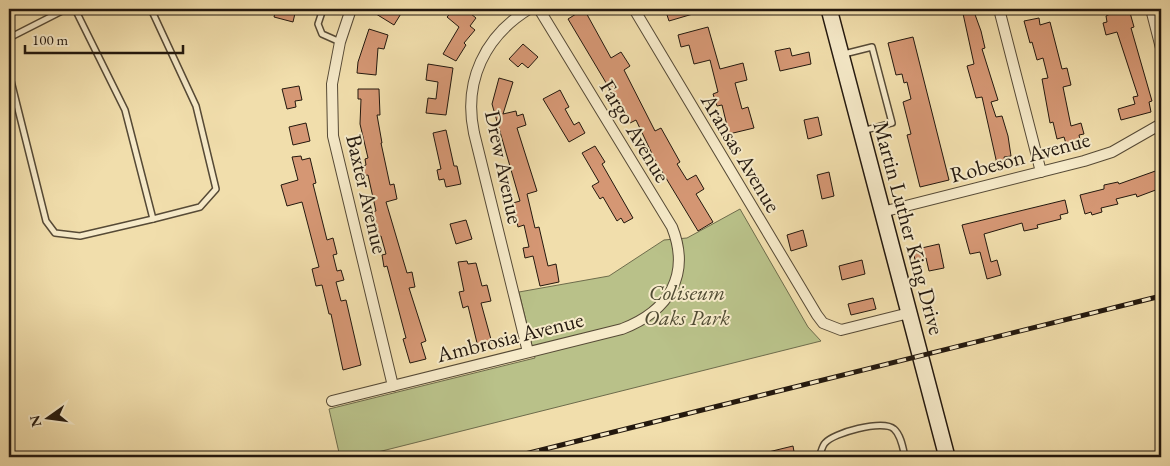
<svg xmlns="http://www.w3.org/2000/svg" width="1170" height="466" font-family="'EB Garamond',serif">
  <rect width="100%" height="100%" fill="#f1deac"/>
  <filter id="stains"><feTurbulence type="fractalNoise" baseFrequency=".004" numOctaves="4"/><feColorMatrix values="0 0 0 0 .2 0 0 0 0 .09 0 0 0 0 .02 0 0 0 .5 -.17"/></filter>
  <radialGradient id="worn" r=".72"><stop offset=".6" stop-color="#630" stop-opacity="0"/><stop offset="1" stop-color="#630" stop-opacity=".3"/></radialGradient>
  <!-- green -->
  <path fill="#b9c189" stroke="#6e6c4c" d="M740,209L808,327L821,341L358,457H340L329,409L535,358L519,292L609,276L664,240L687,238Z"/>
  <!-- building -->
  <g fill="#d59774" stroke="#23180e">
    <path d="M276,9H296L293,22L274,17Z"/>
    <path d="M368,9H397L402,12L394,25Z"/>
    <path d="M454,9L462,13L465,9L476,18L470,26L475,30L464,43L466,45L456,61L443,54L459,27L447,17Z"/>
    <path d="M584,9L611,58L621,52L630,66L624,70L655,131L661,128L680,162L677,164L687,180L696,175L704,189L696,194L713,222L698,231L655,160L636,120L630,123L568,19Z"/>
    <path d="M665,9H702L703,11L669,21Z"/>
    <path d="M962,9H973L981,31L985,48L982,49L998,100L991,102L996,117L1002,116L1008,136L1011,156L1004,157L1005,162L997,164L982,97L976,98L967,66L974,64Z"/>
    <path d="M1109,9H1129L1134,27L1131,28L1152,101L1149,102L1151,112L1121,120L1118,109L1135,104L1133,97L1138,96L1117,32L1106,35L1103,23L1107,22L1106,16L1110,14Z"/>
    <path d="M1039,18L1040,25L1050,22L1062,69L1067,68L1071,85L1063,87L1071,126L1081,123L1084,134L1079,135L1081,144L1067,147L1064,137L1057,139L1053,122L1050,123L1042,79L1048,78L1043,58L1037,60L1032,42L1030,43L1024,21Z"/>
    <path d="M708,27L720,69L743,63L747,80L735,83L742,109L748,107L754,128L729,134L722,105L717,106L713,94L718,92L710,60L694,64L689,45L681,47L678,35Z"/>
    <path d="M369,29L388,35L384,49L378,48L376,75L357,73L358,62Z"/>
    <path d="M913,37L949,180L920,187L907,135L911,134L903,102L911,99L907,82L904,83L902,74L896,75L888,43Z"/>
    <path d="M523,44L538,57L528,68L522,63L518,67L509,59Z"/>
    <path d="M790,48L792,56L809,52L811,64L780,71L775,51Z"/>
    <path d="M428,64L453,68L446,115L426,113L428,98L436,99L438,82L426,80Z"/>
    <path d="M499,78L513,82L503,114L516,111L517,116L523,114L526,125L517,128L537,191L527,194L535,228L539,227L548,266L556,264L559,282L540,286L533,256L525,258L523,248L529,247L524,225L518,227L513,203L520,201L492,104Z"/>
    <path d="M299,86L302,100L295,101L296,107L287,109L282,89Z"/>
    <path d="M358,89H379L380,115H377L382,143H381L390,185L394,184L397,199L386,202L407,273L412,272L415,287L409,288L426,341L421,343L426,359L410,363L403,339L406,338L387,266L384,267L382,255L386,254L381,236L377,237L374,226L371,212L376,211L368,175L362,176L360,167L366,165L365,159L368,158L360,124L361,99H358Z"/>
    <path d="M560,90L569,107L565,109L574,125L579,122L585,133L569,142L543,99Z"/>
    <path d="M818,117L822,135L808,139L804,120Z"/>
    <path d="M306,123L310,141L293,145L289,127Z"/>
    <path d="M446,130L454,166H457L461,184L446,187L444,179L439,180L437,170L441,169L433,133Z"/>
    <path d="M595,146L605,162L602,164L633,218L624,223L621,218L617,221L603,197L600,199L592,186L599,182L582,153Z"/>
    <path d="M301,156L302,160L310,158L316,183L313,184L327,240L333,238L337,254L333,255L337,271L341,270L344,280L336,282L341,301L346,300L361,365L343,370L331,314H329L322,285L316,286L312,269L319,267L302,202L287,206L281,185L298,180L292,157Z"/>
    <path d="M1161,169V188L1137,197L1136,194L1116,199L1118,204L1101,208L1102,212L1092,215L1091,212L1085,214L1080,195L1104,189V185L1118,182L1119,184Z"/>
    <path d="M829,172L834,196L822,199L817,175Z"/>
    <path d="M1065,200L1068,213L1060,215L1061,219L1037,225L1038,228L1024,231L1022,223L984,234L991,262L997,260L1001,275L987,279L980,252L970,254L962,225Z"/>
    <path d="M466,220L472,239L456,244L450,224Z"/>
    <path d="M803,230L807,246L791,251L787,235Z"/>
    <path d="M939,244L944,268L929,271L926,258L915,260L913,250Z"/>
    <path d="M862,260L865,274L842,280L839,266Z"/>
    <path d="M467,261L468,264L476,263L482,286L487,285L491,301L481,303L492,343L478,347L468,306L463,308L459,292L464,291L458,262Z"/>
    <path d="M873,298L876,309L851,315L848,304Z"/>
    <path d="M793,446L795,457H760V454Z"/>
  </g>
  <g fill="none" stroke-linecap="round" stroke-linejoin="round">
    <defs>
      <g id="service">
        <path d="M75,9L125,110L153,219L200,207L216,189L196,106L151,9"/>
        <path d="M323,9L318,24L322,34L340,42"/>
        <path d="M9,38L66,9"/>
        <path d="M844,54L872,47L892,123L862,131"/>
        <path d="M9,73L46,221L55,233L80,236L153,219"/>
        <path d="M819,457C821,453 822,446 825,443C833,433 883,419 894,429C901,435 903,448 905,457"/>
      </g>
      <g id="minor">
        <path d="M351,9L340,42L332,84L333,136L393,386"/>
        <path d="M634,9L817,315L823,323L841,330L909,313"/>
        <path d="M999,9L1041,172"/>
        <path d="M1151,9L1161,48"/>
        <path d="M882,212L1084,161L1112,152L1161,124"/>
        <path d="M528,352L474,133C463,81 485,36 529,9"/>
        <path d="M332,401L622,329C669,311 691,275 672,227L539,9"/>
      </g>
      <path id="secondary" d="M829,9L947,457"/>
    </defs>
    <!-- service casing -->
    <use href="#service" stroke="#564a36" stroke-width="8"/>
    <!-- minor casing -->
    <use href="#minor" stroke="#564a36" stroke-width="12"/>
    <!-- secondary casing -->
    <use href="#secondary" stroke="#23180e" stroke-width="18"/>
    <!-- service -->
    <use href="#service" stroke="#f6eac9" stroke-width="5"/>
    <!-- minor -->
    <use href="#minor" stroke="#f6eac9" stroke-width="10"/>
    <!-- secondary -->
    <use href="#secondary" stroke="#f6eac9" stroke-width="15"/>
    <defs>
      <path id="rail" d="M513,457L1161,296"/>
    </defs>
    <!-- rail casing -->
    <use href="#rail" stroke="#23180e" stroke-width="5"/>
    <!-- rail -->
    <use href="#rail" stroke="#f6eac9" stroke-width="3" stroke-dasharray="9" stroke-linecap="butt"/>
  </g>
  <g text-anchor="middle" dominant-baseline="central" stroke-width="4" stroke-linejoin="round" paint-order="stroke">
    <!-- street labels -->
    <g font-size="22" fill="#23180e" stroke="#f6eac9">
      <text transform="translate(635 131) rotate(59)">Fargo Avenue</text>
      <text transform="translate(741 153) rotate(59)">Aransas Avenue</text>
      <text transform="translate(1020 157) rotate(-15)">Robeson Avenue</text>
      <text transform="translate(504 167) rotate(78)">Drew Avenue</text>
      <text transform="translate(367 194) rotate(77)">Baxter Avenue</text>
      <text transform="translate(909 228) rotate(75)">Martin Luther King Drive</text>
      <text transform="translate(510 337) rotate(-14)">Ambrosia Avenue</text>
    </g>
    <!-- park labels -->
    <g font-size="22" font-style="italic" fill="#504b33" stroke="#f6eac9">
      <text x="687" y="292">Coliseum<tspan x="687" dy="25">Oaks Park</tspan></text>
    </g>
  </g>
  <!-- margin -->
  <rect width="1170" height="466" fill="none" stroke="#f1deac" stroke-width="30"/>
  <rect x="10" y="10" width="1150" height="446" fill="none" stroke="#23180e" stroke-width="2.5"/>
  <rect x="15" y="15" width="1140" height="436" fill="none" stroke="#23180e"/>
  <!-- north arrow -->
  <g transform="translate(48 418) rotate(256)" stroke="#f6eac9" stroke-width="4" paint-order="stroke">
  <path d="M0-4L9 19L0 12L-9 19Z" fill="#23180e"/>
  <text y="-8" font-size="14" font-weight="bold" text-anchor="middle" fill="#23180e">N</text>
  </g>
  <!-- scale -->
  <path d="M25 45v8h158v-8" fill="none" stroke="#23180e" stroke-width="2.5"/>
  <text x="32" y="45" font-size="15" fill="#23180e" stroke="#f6eac9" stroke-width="4" paint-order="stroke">100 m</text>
  <rect width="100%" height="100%" filter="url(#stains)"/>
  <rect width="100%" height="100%" fill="url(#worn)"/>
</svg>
